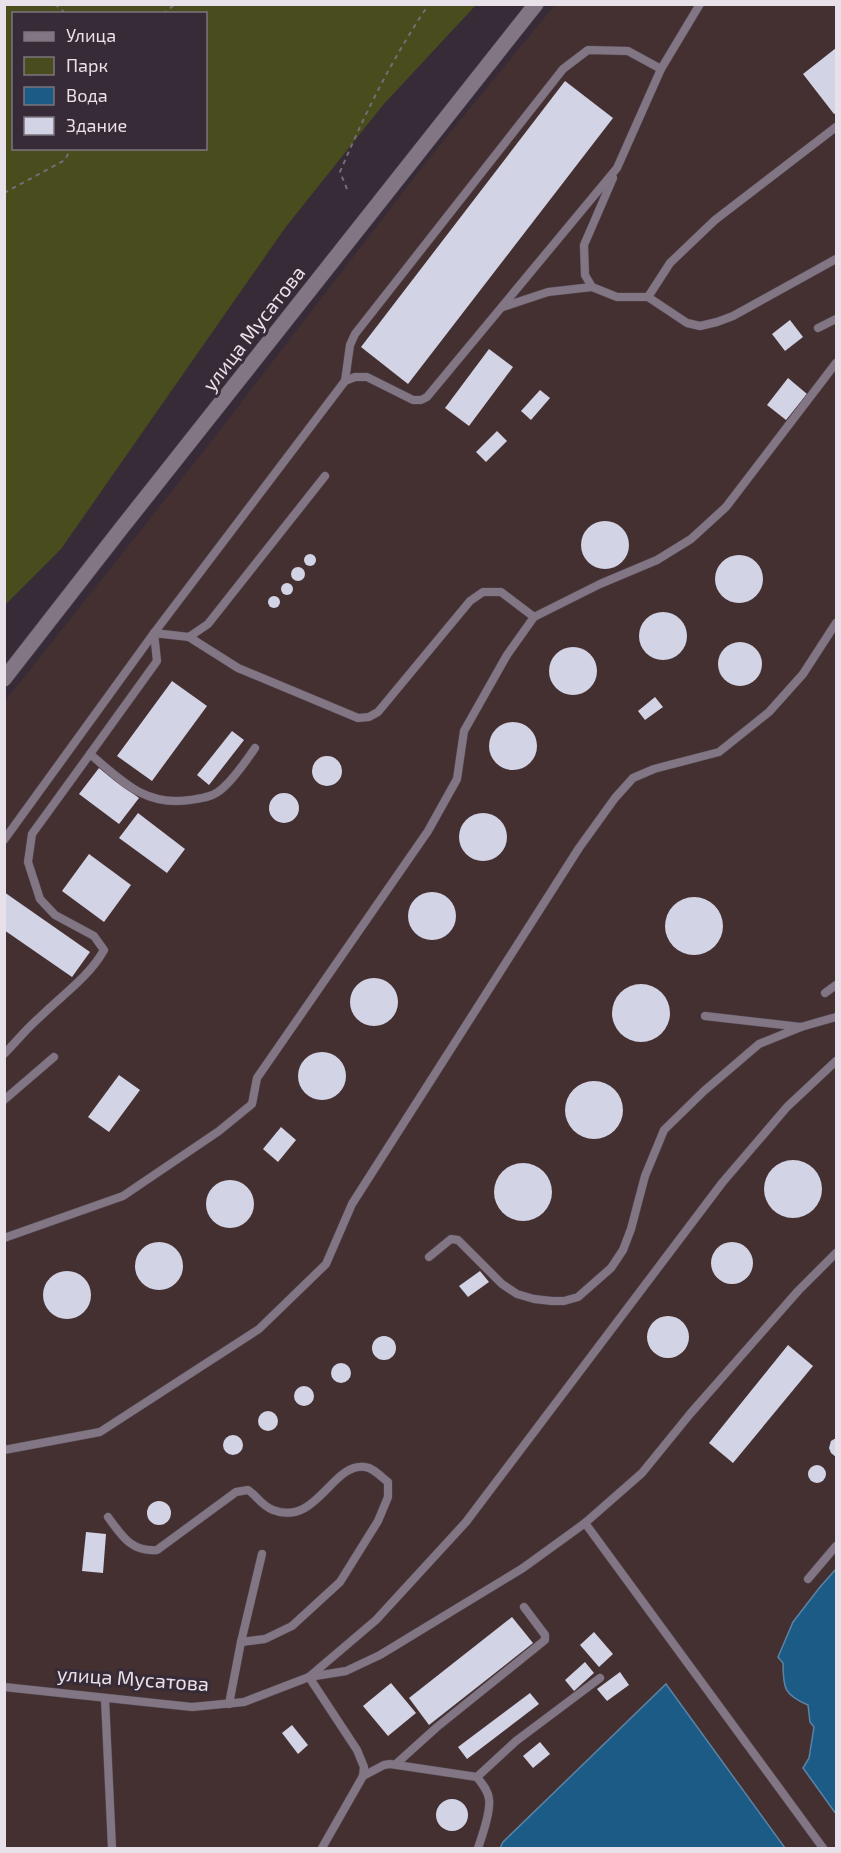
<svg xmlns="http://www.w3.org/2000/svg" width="841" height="1853" font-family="'Exo 2',sans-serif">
  <rect width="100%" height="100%" fill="#362b37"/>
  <!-- industrial -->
  <path fill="#453031" d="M555,5H836V1569L820,1587L793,1622L783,1663L793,1699L808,1705L810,1722L814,1727L809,1759L803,1768L836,1814V1848H785L666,1684L503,1842L500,1848H5V701L203,452L434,152Z"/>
  <!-- green -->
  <path fill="#494c1c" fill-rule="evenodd" d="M5,4L476,5L383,105L285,228L61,549L5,605ZM14,14H206V148H14Z"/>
  <!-- water -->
  <g fill="#1d5b87" stroke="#5a83a4" stroke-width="1.5">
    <path d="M836,1569V1814L803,1768L809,1758L814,1727L810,1722L808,1705C784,1695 783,1688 783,1663L778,1657L793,1622L820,1587Z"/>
    <path d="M666,1684L785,1848H500L503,1842Z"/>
  </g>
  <!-- building -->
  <g fill="#d3d3e6">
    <path d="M836,48V113L834,114L803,74Z"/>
    <path d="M565,81L613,118L408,384L361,347Z"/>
    <path d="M790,320L803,337L785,351L772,334Z"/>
    <path d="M489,349L513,367L469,426L445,408Z"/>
    <path d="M788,378L807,394L786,420L767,405Z"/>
    <path d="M540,390L550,398L531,420L521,411Z"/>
    <path d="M497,431L507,441L486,462L476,452Z"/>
    <circle cx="605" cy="545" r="24"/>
    <circle cx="310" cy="560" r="6"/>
    <circle cx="739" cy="579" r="24"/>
    <circle cx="298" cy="574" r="7"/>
    <circle cx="287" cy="589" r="6"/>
    <circle cx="274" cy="602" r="6"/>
    <circle cx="663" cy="636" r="24"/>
    <circle cx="740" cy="664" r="22"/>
    <circle cx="573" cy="671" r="24"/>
    <path d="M172,681L207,706L152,781L117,756Z"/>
    <path d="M655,697L663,707L645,720L638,711Z"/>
    <circle cx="513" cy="746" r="24"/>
    <path d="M232,731L244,740L209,785L197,775Z"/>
    <circle cx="327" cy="771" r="15"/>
    <path d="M99,768L139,798L119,824L79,794Z"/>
    <circle cx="284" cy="808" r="15"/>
    <path d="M138,813L185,849L167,873L119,838Z"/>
    <circle cx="483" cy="837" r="24"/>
    <path d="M89,854L131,885L104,922L62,891Z"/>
    <path d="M4,892L90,952L72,977L4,930Z"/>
    <circle cx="432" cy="916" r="24"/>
    <circle cx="694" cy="926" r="29"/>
    <circle cx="374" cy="1002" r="24"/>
    <circle cx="641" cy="1013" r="29"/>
    <circle cx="322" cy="1076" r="24"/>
    <path d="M119,1075L140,1090L109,1132L88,1117Z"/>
    <circle cx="594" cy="1110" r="29"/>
    <path d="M281,1127L296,1140L278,1162L263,1149Z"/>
    <circle cx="793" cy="1189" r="29"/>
    <circle cx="523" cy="1192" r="29"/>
    <circle cx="230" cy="1204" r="24"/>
    <circle cx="732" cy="1263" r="21"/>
    <circle cx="159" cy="1266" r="24"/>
    <path d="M480,1271L489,1282L468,1297L459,1286Z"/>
    <circle cx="67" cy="1295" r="24"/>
    <circle cx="668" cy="1337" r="21"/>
    <circle cx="384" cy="1348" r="12"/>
    <path d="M788,1345L813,1366L733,1463L709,1443Z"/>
    <circle cx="341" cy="1373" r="10"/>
    <circle cx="304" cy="1396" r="10"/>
    <circle cx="268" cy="1421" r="10"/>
    <circle cx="233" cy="1445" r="10"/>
    <path d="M836,1438V1457L831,1453L829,1448L831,1441Z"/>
    <circle cx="817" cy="1474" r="9"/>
    <circle cx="159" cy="1513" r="12"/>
    <path d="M86,1532L106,1534L103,1573L82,1571Z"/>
    <path d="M512,1617L533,1643L429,1725L409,1698Z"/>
    <path d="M594,1632L613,1654L599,1667L580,1645Z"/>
    <path d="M585,1662L594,1673L574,1691L565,1680Z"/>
    <path d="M620,1672L629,1685L607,1701L597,1689Z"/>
    <path d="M391,1683L416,1713L388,1736L363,1706Z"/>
    <path d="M530,1693L539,1704L467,1759L458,1747Z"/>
    <path d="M292,1725L308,1745L298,1754L282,1733Z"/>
    <path d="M540,1742L550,1754L533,1768L523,1756Z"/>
    <circle cx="452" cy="1815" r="16"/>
  </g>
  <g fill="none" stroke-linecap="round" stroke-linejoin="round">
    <defs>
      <g id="lane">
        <path d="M613,178L584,245L585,275L592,287L617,297H648L687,323L700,326L717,322L733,316L836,259"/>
        <path d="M648,297L670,263L715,220L836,127"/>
        <path d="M503,307L548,292L592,287"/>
        <path d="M818,328L836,319"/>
        <path d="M345,381L350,345L355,334L563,69L588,50L628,51L661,69"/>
        <path d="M189,637L238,668L358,718L369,717L378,712L470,601L483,592H501L534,617"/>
        <path d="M255,748C246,761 236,776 224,787C214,797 203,798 190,800C145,807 122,781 90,754L157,661L154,633L189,637L208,624L325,476"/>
        <path d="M4,840L154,633L345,381L355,377H367L413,400H421L427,397L617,168L661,69L700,4"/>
        <path d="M825,993L836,985"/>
        <path d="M705,1016L801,1027L836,1017"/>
        <path d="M4,1054C16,1042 27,1028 40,1017C62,995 89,977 104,950L94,936L55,915L40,899L28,862L32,834L90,754"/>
        <path d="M836,1061L787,1107L722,1183L466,1522L376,1620L309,1677L346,1671L380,1655L523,1568L585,1523L642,1473L690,1414L798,1291L836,1253"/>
        <path d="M4,1100L54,1057"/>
        <path d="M4,1238L123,1196L219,1131L252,1104L257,1078L428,831L457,779L464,731L507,655L534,617L600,584L657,560L691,539L726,507L836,363"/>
        <path d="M429,1257L451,1239L458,1240L502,1284L517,1294L534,1299L552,1301H564L578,1297L611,1268L623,1250L631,1229L645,1176L664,1130L704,1091L759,1044L801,1027"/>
        <path d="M4,1450L100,1432L259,1329L326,1264L352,1204L579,848L615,798L633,778L654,769L719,752L769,712L803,674L836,623"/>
        <path d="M108,1517C122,1536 131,1552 157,1550L236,1492L248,1490C257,1496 262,1506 273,1510C317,1527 332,1462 365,1467C374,1468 381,1477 388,1482V1497L378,1521L340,1582L292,1626L265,1639L241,1642"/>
        <path d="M585,1523L823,1848"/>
        <path d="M808,1579L836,1546"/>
        <path d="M4,1687L192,1707L244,1702L309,1677L357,1750L364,1767L363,1776L322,1848"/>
        <path d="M105,1699L112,1848"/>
        <path d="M229,1704L241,1642L262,1554"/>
        <path d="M396,1764L437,1727L545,1640V1635L524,1607"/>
        <path d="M363,1776L384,1765L390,1764L477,1777L516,1741L600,1678"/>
        <path d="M477,1777C482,1784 488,1790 489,1799C491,1812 482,1836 478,1848"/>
      </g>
      <path id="street" d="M4,679L120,530L536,4"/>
    </defs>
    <!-- lane casing -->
    <use href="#lane" stroke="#524953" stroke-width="9"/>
    <!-- street casing -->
    <use href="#street" stroke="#524953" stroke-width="16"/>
    <!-- path -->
    <g stroke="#766c77" stroke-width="2" stroke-dasharray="4.5 4.5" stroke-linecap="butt">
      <path d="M55,4L66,14"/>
      <path d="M163,14L175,4"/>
      <path d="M347,189L340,172C365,113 393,57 429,4"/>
      <path d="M4,193L65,160L71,148"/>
    </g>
    <!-- lane -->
    <use href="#lane" stroke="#837684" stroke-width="8"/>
    <!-- street -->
    <use href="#street" stroke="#837684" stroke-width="15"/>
  </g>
  <g text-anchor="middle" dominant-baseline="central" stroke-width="6" stroke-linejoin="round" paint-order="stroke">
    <!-- street labels -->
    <g font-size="20" fill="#e8e1e9" stroke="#362b37">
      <text transform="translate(253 328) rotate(-52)">улица Мусатова</text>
      <text transform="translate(133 1678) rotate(4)">улица Мусатова</text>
    </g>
  </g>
  <!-- border -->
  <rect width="841" height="1853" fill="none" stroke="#e8e1e9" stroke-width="12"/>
  <!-- legend -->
  <rect x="12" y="12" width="195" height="138" fill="#362b37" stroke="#7d747e" stroke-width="1.5"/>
  <rect x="24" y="32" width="30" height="9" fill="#837684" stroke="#7d747e" stroke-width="1.5"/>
  <text x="66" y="42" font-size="18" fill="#e8e1e9">Улица</text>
  <rect x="24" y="57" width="30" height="18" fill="#494c1c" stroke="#7d747e" stroke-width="1.5"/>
  <text x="66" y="72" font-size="18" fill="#e8e1e9">Парк</text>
  <rect x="24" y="87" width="30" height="18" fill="#1d5b87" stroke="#7d747e" stroke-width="1.5"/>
  <text x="66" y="102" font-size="18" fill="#e8e1e9">Вода</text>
  <rect x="24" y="117" width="30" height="18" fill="#d3d3e6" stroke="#7d747e" stroke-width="1.5"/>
  <text x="66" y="132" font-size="18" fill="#e8e1e9">Здание</text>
</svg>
